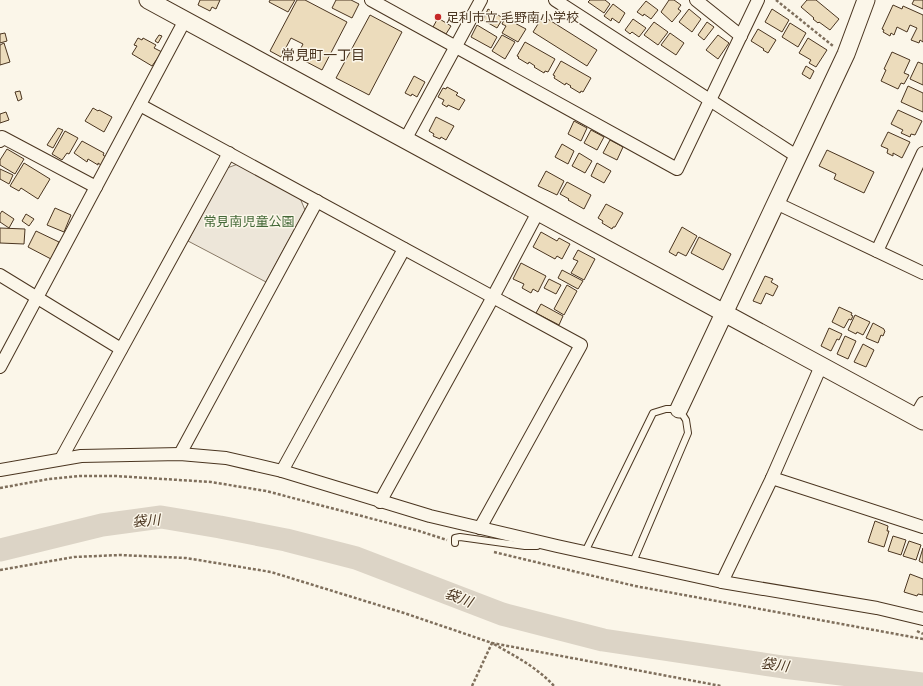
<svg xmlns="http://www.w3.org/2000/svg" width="923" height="686" font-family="'Exo 2','Noto Sans JP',sans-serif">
  <rect width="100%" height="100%" fill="#fbf6e9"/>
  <!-- green -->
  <path fill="#ede6d9" stroke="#887966" d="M238,164L300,198L305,210L266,282L188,241L227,168Z"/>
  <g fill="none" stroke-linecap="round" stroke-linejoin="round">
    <!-- river -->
    <path stroke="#dcd4c6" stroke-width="23" d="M0,550L102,525L161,517L220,527L286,540L356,558L502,614L603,640L783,667L923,684"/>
  </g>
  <!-- building -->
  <g fill="#ecdcbc" stroke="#4a3520">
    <path d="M200,0H220L216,9L212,7L210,11L198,5Z"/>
    <path d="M270,0H295L288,12L269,2Z"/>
    <path d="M297,0H305L347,22L322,70L301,59L305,51L301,48L303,44L291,38L281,57L270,51Z"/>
    <path d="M336,0H351L359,4L352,18L332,8Z"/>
    <path d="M590,0H605L610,4L604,13L588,2Z"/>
    <path d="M669,0H674L681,5L678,9L681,11L672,22L661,12Z"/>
    <path d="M807,0H816L839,19L830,30L819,22L818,23L813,19L814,18L801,7Z"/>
    <path d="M914,0H923V9L912,4Z"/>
    <path d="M646,1L658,10L651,19L644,14L643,16L637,12Z"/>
    <path d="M613,4L625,13L619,23L612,18L611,21L604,16Z"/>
    <path d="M893,5L902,9L903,6L923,15V42L920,40L919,43L911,40L917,28L910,25L907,32L897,27L894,35L891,33L890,36L883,32L884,30L882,29Z"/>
    <path d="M488,9L503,18L497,28L483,20Z"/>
    <path d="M689,9L701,19L692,32L679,22Z"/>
    <path d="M772,9L789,20L782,32L765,22Z"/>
    <path d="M370,15L402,32L369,95L336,78Z"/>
    <path d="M543,16L597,50L587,66L533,32Z"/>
    <path d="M438,18L451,26L446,34L433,27Z"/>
    <path d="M505,18L526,29L518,42L502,33L506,26L502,24Z"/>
    <path d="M633,19L646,28L639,37L632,32L630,34L625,30Z"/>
    <path d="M654,22L668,32L658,45L644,35Z"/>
    <path d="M707,22L714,27L704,40L698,35Z"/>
    <path d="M790,23L806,33L798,47L782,37Z"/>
    <path d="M477,25L497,37L491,48L471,37Z"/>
    <path d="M758,29L776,40L768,53L763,50L764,49L751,41Z"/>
    <path d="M5,33L7,41L0,43V34Z"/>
    <path d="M670,33L684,43L676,55L661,45Z"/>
    <path d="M159,35L162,36L158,43L155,41Z"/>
    <path d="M502,35L515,42L505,59L492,51Z"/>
    <path d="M718,35L729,43L718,59L706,50Z"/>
    <path d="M138,38L142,40L143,38L156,45L154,48L162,52L152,66L132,54L137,46L134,45Z"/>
    <path d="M808,38L827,50L816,67L809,63L811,60L799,53Z"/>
    <path d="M525,42L555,59L548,72L545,71L544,73L534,67L535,66L529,62L528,64L518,58L519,57L517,56Z"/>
    <path d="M4,43L10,62L0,65V45Z"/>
    <path d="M892,52L910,60L904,73L909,75L904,84L901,83L898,89L881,81L886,70L884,69Z"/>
    <path d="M561,61L591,78L583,92L581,91L580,93L570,87L571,86L566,83L565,85L554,78L555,76L553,75Z"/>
    <path d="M918,62L923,64V85L910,79Z"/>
    <path d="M806,66L814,71L810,79L802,74Z"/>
    <path d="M414,76L425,82L417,97L412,94L411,96L405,93Z"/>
    <path d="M908,86L923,93V112L901,102Z"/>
    <path d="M447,87L458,93L456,95L465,100L459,110L448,105L447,107L442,104L444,100L438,97L443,88L446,89Z"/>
    <path d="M20,91L22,99L18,101L15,92Z"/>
    <path d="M93,108L98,111L99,110L112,117L104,132L85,121Z"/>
    <path d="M898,110L922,121L915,135L911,134L910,137L901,133L903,130L891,124Z"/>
    <path d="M6,112L9,120L0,123V114Z"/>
    <path d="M436,117L454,126L446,140L441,137L440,139L433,136L434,134L429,131Z"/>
    <path d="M574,121L587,128L581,141L568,134Z"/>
    <path d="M58,128L63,130L53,148L47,145Z"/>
    <path d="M591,130L604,137L597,150L584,143Z"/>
    <path d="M65,131L78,138L69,154L67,153L62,160L52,154Z"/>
    <path d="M888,132L910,142L902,158L893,153V156L887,153L888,149L881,146Z"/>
    <path d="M610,140L623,147L617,160L603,153Z"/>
    <path d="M82,141L104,153L103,155L106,157L101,165L98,163V165L88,159L87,162L74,153Z"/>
    <path d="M562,144L574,151L568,164L555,157Z"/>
    <path d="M7,149L24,159L15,174L0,165V160Z"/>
    <path d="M827,150L874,172L864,193L834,179L836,174L819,166Z"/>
    <path d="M579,153L592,161L585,173L572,166Z"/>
    <path d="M24,163L50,179L38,199L21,188L19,191L10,186Z"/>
    <path d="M597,163L611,171L604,183L591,176Z"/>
    <path d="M0,169L13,175L9,184L0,179Z"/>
    <path d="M546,171L564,181L557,195L538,186Z"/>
    <path d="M567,182L591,195L584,209L568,200L569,199L560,194Z"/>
    <path d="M606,204L623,213L615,227H613L612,229L602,223L603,221L598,218Z"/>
    <path d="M55,208L71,215L64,232L47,225Z"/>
    <path d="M2,211L14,219L9,228L0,222V214Z"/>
    <path d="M26,214L34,219L29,226L22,221Z"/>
    <path d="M682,227L697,236L686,256L678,252L676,256L669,252Z"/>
    <path d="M0,228L25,229L24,244L0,243Z"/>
    <path d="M36,231L59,242L51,259L28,247Z"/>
    <path d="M541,232L557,241L559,238L570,244L562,259L557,256L555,259L533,247Z"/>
    <path d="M699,237L731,254L723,270L691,253Z"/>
    <path d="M578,250L595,259L584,280L571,273L578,261L573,259Z"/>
    <path d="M521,263L546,276L538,292L533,289L531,293L522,288L524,284L513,279Z"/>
    <path d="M562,270L583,281L578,289L558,278Z"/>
    <path d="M765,276L773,279L771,282L778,286L773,296L766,293L761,304L753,301Z"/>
    <path d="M549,279L561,285L556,294L544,288Z"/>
    <path d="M567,285L577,291L564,315L554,309Z"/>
    <path d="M541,304L563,316L559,325L536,313Z"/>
    <path d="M839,307L852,313L851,315L853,316L851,320L849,319L844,328L832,322Z"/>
    <path d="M855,315L870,322L863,335L857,332L856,334L848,330Z"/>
    <path d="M873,323L884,329V330L885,331L883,336L881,335L878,343L866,338Z"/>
    <path d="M829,328L842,334L839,340L837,339L831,351L821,346Z"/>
    <path d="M845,336L856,341L848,359L837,354Z"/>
    <path d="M863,344L874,350L866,367L854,362Z"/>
    <path d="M875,521L888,526L887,531H889L884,547L868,542Z"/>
    <path d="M893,536L906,540L901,555L888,551Z"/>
    <path d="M909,541L921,545L916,560L903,556Z"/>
    <path d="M923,548V563L919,561Z"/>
    <path d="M910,574L923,579V595L918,594L917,596L904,592Z"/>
  </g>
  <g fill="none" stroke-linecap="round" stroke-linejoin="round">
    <defs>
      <g id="lane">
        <path d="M455,543V538L460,537L525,546H537"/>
        <path d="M585,552L653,413L666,409H679L686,420L688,433L633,562"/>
      </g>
      <g id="street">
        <path d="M371,0L677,169L758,0"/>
        <path d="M555,0L798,157"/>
        <path d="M696,0L741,36"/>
        <path d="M140,105L581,345L480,528"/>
        <path d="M405,140L481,0"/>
        <path d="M0,141L2,137L96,187"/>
        <path d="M776,203L923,273"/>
        <path d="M877,251L923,153"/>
        <path d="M0,275L121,349"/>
        <path d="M0,367L185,20"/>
        <path d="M915,417L923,403"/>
        <path d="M180,454L317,201"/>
        <path d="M61,459L229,153"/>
        <path d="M0,470L81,456L180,454L226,458L282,471L430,516L557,546L722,582L877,608L923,619"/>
        <path d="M282,471L404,249"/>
        <path d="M772,478L923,527"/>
        <path d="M380,502L493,297L538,212"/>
        <path d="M722,582L772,478L821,366"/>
      </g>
      <g id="secondary">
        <path d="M148,0L923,421"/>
        <path d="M679,409L846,54L866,0"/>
      </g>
    </defs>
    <!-- lane casing -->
    <use href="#lane" stroke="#4a3520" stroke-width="8"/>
    <!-- street casing -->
    <use href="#street" stroke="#4a3520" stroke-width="14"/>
    <!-- secondary casing -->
    <use href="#secondary" stroke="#4a3520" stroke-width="19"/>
    <!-- path -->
    <g stroke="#7f6f5c" stroke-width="2.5" stroke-dasharray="3 2" stroke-linecap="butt">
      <path d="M776,0L833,46"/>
      <path d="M0,488L49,479L80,476H116L211,482L266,491L419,531L447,540"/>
      <path d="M494,552L635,586L923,639"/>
      <path d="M0,570L74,557L120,555L186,558L271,572L404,613L492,643L721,686"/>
      <path d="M917,631L923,634"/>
      <path d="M472,686L492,643C513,655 537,667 554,686"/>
    </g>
    <!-- lane -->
    <use href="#lane" stroke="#fbf6e9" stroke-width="6"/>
    <!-- street -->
    <use href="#street" stroke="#fbf6e9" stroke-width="12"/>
    <!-- secondary -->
    <use href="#secondary" stroke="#fbf6e9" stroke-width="17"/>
  </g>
  <!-- markers -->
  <circle fill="#c62828" stroke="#fbf6e9" stroke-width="1.5" cx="438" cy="17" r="4"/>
  <g text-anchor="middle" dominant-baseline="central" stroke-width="3" stroke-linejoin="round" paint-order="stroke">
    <!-- poi labels -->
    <g font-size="13" fill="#4a3520" stroke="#fbf6e9" text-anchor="start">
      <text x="446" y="17">足利市立 毛野南小学校</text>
    </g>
    <!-- park labels -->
    <g font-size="13" fill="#436837" stroke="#fbf6e9">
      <text x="249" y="221">常見南児童公園</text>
    </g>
    <!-- neighbourhood labels -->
    <g font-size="14" fill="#4a3520" stroke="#fbf6e9">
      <text x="323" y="54">常見町一丁目</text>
    </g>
    <!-- water labels -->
    <g font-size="14" font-style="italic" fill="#4a3520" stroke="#fbf6e9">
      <text transform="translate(146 520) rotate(-4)">袋川</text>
      <text transform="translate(459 597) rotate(21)">袋川</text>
      <text transform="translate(775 664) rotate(8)">袋川</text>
    </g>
  </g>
</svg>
